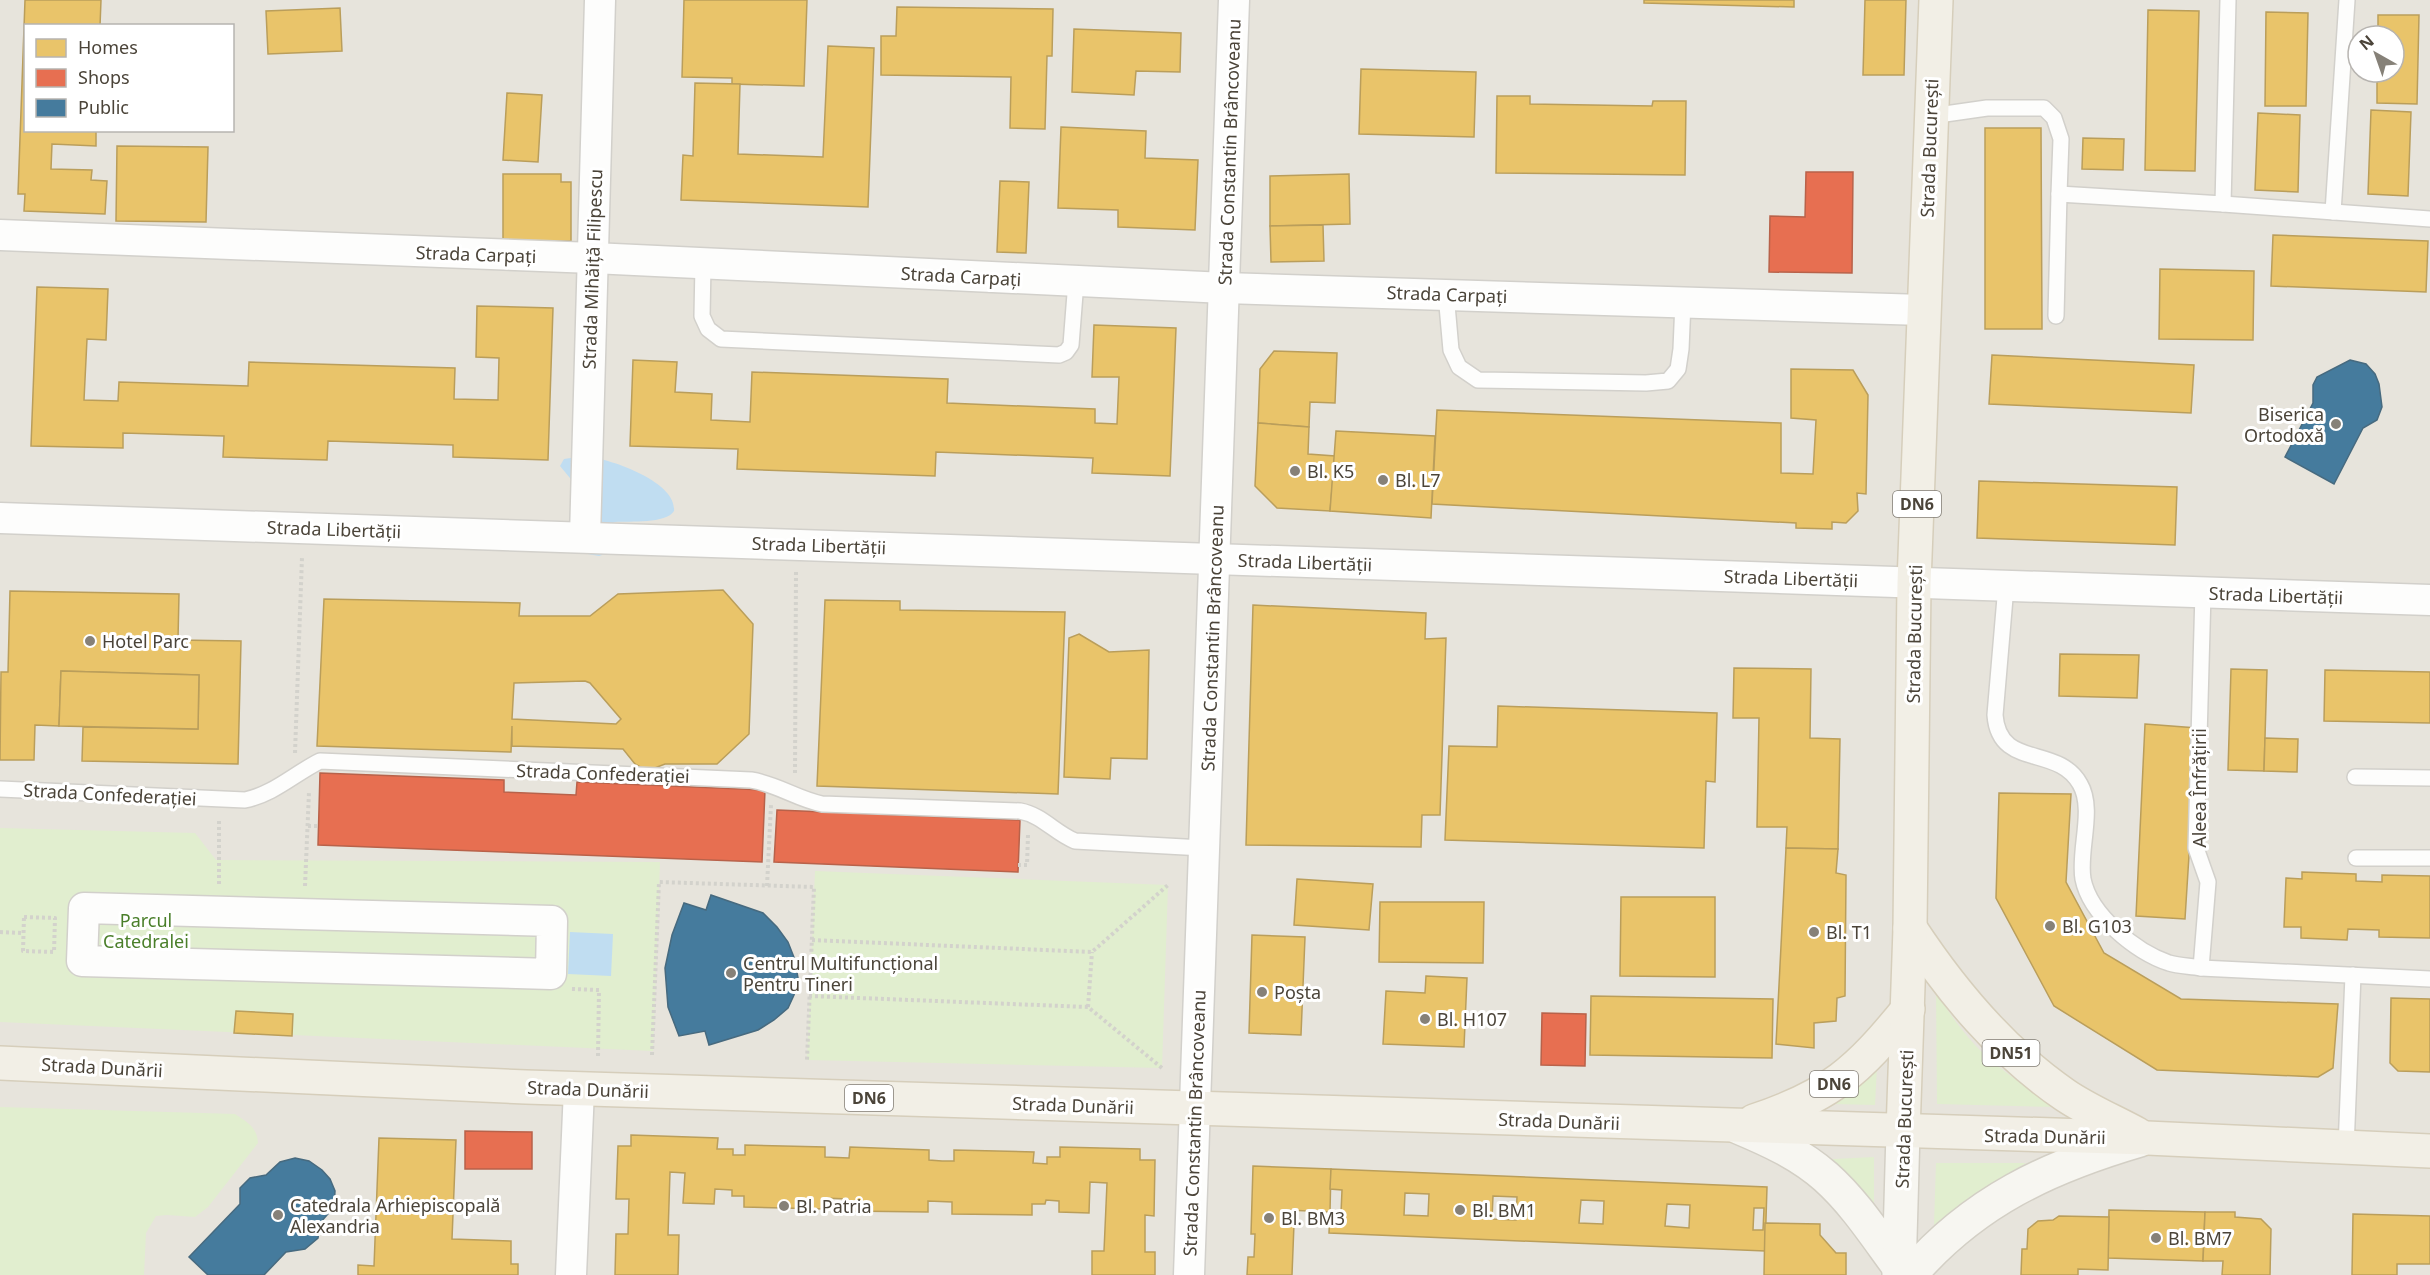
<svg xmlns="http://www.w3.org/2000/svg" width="2430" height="1275" font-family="'Noto Sans',sans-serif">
  <rect width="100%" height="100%" fill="#f4f2ee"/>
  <!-- residential -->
  <path fill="#e7e4dc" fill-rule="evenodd" d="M0,0H2430V1275H0ZM26,26H232V130H26ZM2358,36H2394V72H2358Z"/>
  <!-- green -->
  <g fill="#e1eecf">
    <path d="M0,828L195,833L216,860L660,862L653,1051L0,1022Z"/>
    <path d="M815,871L1168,885L1162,1068L807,1060Z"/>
    <path d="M1936,993C1948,1011 1960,1029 1975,1045C1998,1070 2029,1088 2057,1107L1937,1104Z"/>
    <path d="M1877,1066L1875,1105L1833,1104L1857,1086Z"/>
    <path d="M0,1107L235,1114C247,1122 257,1127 258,1143L208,1207L195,1217L167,1215L156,1216L146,1233L144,1275H0Z"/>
    <path d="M1874,1157V1212L1813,1160Z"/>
    <path d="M1936,1163H2026L1963,1202L1934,1225Z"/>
  </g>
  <!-- water -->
  <g fill="#c0ddf1">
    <path d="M584,456C608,458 677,481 674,511C666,524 630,521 615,522L611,524V552L599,556L582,553L589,501L560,466L564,459Z"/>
    <path d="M570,932L613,934L611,976L568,974Z"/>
  </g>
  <!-- homes -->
  <g fill="#e9c46a" stroke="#ba9e5b" stroke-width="1.5" fill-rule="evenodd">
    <path d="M25,0H101L100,26H26V130H96V146L52,144L51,169L92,170L91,180L107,181L105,214L24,211L25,194H18Z"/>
    <path d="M684,0H807L804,86L732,84V78L682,77Z"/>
    <path d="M1644,0H1794V7L1644,3Z"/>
    <path d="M1865,0H1906L1904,75H1863Z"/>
    <path d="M897,7L1053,9L1052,56H1047L1045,129L1010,128L1011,77L881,75V36H896Z"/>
    <path d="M340,8L342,51L268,54L266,11Z"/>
    <path d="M2148,10L2199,11L2195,171L2145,170Z"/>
    <path d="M2266,12L2308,13L2306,106H2265Z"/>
    <path d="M2378,15H2419L2417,104L2377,103V72H2394V36H2378Z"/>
    <path d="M1074,29L1181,33L1180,72L1136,71L1134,95L1072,92Z"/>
    <path d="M828,46L874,48L868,207L681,200L683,155L693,156L695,83L740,84L738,154L823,157Z"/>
    <path d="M1361,69L1476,72L1474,137L1359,134Z"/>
    <path d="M507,93L542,95L538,162L503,160Z"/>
    <path d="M1497,96H1530V104L1652,106L1653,101H1686L1685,175L1496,173Z"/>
    <path d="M2371,110L2411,112L2408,196L2368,194Z"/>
    <path d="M2258,113L2300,115L2298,192L2255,190Z"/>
    <path d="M1061,127L1146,131L1145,158L1198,160L1195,230L1118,227V210L1058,208Z"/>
    <path d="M1985,128H2041L2042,329H1985Z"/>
    <path d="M2083,138L2124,139L2123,170L2082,169Z"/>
    <path d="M117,146L208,147L206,222L116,221Z"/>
    <path d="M503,174H561V182H571V241H503Z"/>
    <path d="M1349,174L1350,224L1270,226V176Z"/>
    <path d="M1000,181L1029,182L1026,253L997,252Z"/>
    <path d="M1323,225L1324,261L1271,262L1270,226Z"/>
    <path d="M2273,235L2428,241L2426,292L2271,286Z"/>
    <path d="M2160,269L2254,271L2253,340L2159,339Z"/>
    <path d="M37,287L108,289L106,340L87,339L84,400L118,401L119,382L248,386L249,362L455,368L454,399L498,400L499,358L476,357L477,306L553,308L548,460L453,457V445L328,441L327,460L223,457L224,436L123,433V448L31,446Z"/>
    <path d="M1094,325L1176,328L1170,476L1092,473L1093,458L936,452L935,476L737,469L738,449L630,446L633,360L677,362L675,392L712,394L711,420L750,422L752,372L948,379L947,403L1095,409V423L1117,424L1119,377H1092Z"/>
    <path d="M1274,351L1337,353L1335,403L1310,402L1309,427L1258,423L1260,369Z"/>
    <path d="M1992,355L2194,365L2191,413L1989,404Z"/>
    <path d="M1791,369L1853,370L1868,395L1866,494L1857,493L1858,511L1846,523L1832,522V529L1796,528V523L1432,504L1437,410L1781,423V473L1813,474L1816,420L1791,418Z"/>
    <path d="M1258,423L1309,427L1308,454L1335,456L1330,511L1277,508L1255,486Z"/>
    <path d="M1336,431L1435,436L1431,518L1330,511Z"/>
    <path d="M1979,481L2177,487L2175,545L1977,538Z"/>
    <path d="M723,590L753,624L749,734L717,764H665L647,771L635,764L623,749L512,746V726L511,752L317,746L324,599L520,603L519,616H590L618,594ZM585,681L590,683L621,719L616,724L512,719L514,683Z"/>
    <path d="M10,591L179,594L178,640L241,641L238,764L82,761L83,727L198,729L199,675L61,671L59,726L35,725L34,760H0L1,672H8Z"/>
    <path d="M825,600L900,601V610L1065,612L1058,794L817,786Z"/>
    <path d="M1253,605L1426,613L1425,639L1446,638L1440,815H1422L1421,847L1246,845Z"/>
    <path d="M1079,634L1109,652L1149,650L1147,759L1111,758L1110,779L1064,777L1069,638Z"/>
    <path d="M2060,654L2139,655L2137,698L2059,696Z"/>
    <path d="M1734,668L1811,669L1810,738L1840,739L1838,849L1786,848L1787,827H1757L1759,718H1733Z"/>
    <path d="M2231,669L2267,670L2264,771L2228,770Z"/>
    <path d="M2325,670L2430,672V723L2324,721Z"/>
    <path d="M61,671L199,675L198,729L59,726Z"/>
    <path d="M1498,706L1717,713L1715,782L1706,781L1704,848L1445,840L1449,746L1497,747Z"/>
    <path d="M2145,724L2197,728L2185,919L2136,916Z"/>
    <path d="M2265,738L2298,739L2297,772L2264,771Z"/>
    <path d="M1999,793L2071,794L2066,882L2104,953L2181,999L2338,1004L2333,1068L2318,1077L2157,1070L2054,1006L1996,898Z"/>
    <path d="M1786,848L1838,849L1836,873L1846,875L1845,996L1837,998L1836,1021L1814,1023V1048L1776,1044Z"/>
    <path d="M2302,872L2356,874V881L2382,882V875L2430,876V938L2379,937V930L2348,929L2347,940L2301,938V927H2284L2286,878L2302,879Z"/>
    <path d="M1297,879L1373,884L1369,930L1294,925Z"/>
    <path d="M1621,897H1715V977L1620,976Z"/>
    <path d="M1380,902H1484L1483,963L1379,962Z"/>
    <path d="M1252,935L1305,937L1301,1035L1249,1033Z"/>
    <path d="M1426,976L1467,978L1464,1047L1383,1044L1386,991L1425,993Z"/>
    <path d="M1591,996L1773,999L1772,1058L1590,1055Z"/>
    <path d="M2391,998L2430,999V1072L2398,1071L2390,1063Z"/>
    <path d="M236,1011L293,1014L292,1036L234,1033Z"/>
    <path d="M631,1135L718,1138L717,1149H733V1155H745V1145L825,1147V1157L849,1158L850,1147L929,1150V1160L942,1161H954V1150L1034,1152L1033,1163L1047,1164V1157H1060V1147L1140,1149V1160H1155L1154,1216L1145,1215V1252H1155V1275H1092V1251H1104L1107,1183L1090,1182L1089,1213L1059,1212V1201L1046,1200L1045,1204H1032V1215L952,1214V1202L928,1201V1212L848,1211V1199L824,1198V1209L744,1207V1196H732V1190L715,1189L714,1204L683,1203L685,1173L670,1172L668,1235H679L678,1275H615L616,1234H628L629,1199H616L618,1146H631Z"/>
    <path d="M379,1138L456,1140L452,1239L511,1241V1264H518V1275H358V1265L374,1266Z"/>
    <path d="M1253,1166L1331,1169L1330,1212L1287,1210L1286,1224H1294L1292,1275H1247L1248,1257H1254L1255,1234H1251Z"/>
    <path d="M1331,1169L1767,1187L1765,1251L1329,1233L1330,1212L1341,1213L1342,1190L1330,1189ZM1405,1193L1429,1194L1428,1216L1404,1215ZM1493,1196L1517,1197L1516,1220L1492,1219ZM1581,1200L1604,1201L1603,1224L1579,1223ZM1667,1204L1690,1205L1689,1228L1665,1226ZM1754,1208H1764L1763,1230H1753Z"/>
    <path d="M2109,1210L2205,1212L2203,1261L2108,1258Z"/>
    <path d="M2205,1212H2235V1217L2261,1219L2271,1229L2270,1275H2222L2223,1261H2203Z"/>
    <path d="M2353,1214L2430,1216V1264H2397V1275H2352Z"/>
    <path d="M2059,1216L2109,1217L2108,1270L2078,1269V1275H2021L2022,1249H2027L2028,1229L2038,1221L2053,1220Z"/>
    <path d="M1765,1223L1820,1224V1235L1836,1253H1846V1275H1764Z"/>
  </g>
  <!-- shops -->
  <g fill="#e76f51" stroke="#b8624a" stroke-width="1.5">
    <path d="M1806,172H1853L1852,273L1769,272L1770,216L1805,217Z"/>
    <path d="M320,773L504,780V792L576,795L577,782L765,790L762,862L318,845Z"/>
    <path d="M777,810L1020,820L1018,872L774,862Z"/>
    <path d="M1542,1013L1586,1014L1585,1066L1541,1065Z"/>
    <path d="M465,1131L532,1132V1169H465Z"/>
  </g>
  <!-- public -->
  <g fill="#457b9d" stroke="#476a7f" stroke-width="1.5">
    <path d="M2350,360L2366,364L2375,374L2379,384L2382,407L2377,420L2363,428L2334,484L2285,457L2313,403V385L2317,377Z"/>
    <path d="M711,895L763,913L777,927L788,942L795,960L798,978L794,995L788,1008L774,1020L758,1030L709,1045L705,1031L679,1036L668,1007L665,968L672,935L684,903L706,910Z"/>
    <path d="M295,1158L309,1161L322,1170L330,1179L335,1191L334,1207L320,1223L318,1238L305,1249L286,1252L264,1275H208L189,1257L240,1204V1188L250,1178L266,1175L280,1162Z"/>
  </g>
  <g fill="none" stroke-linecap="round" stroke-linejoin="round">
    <defs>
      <g id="lane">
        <path d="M1931,116L1987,108H2044L2054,118L2061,139L2059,194"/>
        <path d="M2223,204L2430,219"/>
        <path d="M2333,212L2347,0"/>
        <path d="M703,264L702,316L708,329L721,339L1059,355L1066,352L1071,345L1076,281"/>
        <path d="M1446,294L1451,350L1459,367L1478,380L1646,383L1668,381L1678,369L1681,349L1683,302"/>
        <path d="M2056,316L2059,194L2223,204L2228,0"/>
        <path d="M2006,586L1995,715C1999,770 2058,744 2080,784C2095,809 2078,851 2083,879C2090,915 2136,952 2169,963C2179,966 2190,966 2201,968L2430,979"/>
        <path d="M2355,777L2430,778"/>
        <path d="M0,789L245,800C274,794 294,774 320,761L751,780C777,784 797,799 822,804L1020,811C1042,815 1055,833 1075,841L1203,848"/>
        <path d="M2356,858H2430"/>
        <path d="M2201,968L2208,882L2196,848L2203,592"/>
        <path d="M2346,1148L2353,975"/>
      </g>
      <g id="street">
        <path d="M0,235L593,258L1225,288L1923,310"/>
        <path d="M0,518L2430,600"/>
        <path d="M585,537L600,0"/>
        <path d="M84,908L552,921L551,974L82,961Z"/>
        <path d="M571,1275L579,1089"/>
        <path d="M1189,1275L1234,0"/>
      </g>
      <g id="secondary">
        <path d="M1738,1127C1769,1140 1800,1154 1826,1177C1855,1203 1876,1236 1899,1267"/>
        <path d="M1899,1274L1903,1132"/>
        <path d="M1910,1275C1974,1201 2048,1167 2140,1140"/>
      </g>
      <g id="primary">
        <path d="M1910,928C1952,992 2001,1051 2065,1095C2087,1110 2113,1121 2137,1134"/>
        <path d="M0,1063L526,1087L2147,1138L2430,1151"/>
        <path d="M1754,1121C1830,1096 1858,1071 1908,1009"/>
        <path d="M1903,1132L1910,928L1914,583L1936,0"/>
      </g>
    </defs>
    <!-- lane casing -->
    <use href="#lane" stroke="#d2d0cb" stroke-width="18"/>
    <!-- street casing -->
    <use href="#street" stroke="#d2d0cb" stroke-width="33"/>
    <!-- secondary casing -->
    <use href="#secondary" stroke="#d3cfc5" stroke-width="36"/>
    <!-- primary casing -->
    <use href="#primary" stroke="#d6cebb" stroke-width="36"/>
    <!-- path -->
    <g stroke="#d3d2cc" stroke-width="4" stroke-dasharray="3 3" stroke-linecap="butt">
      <path d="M295,753L302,557"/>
      <path d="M795,773L796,571"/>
      <path d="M308,826H318"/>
      <path d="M1018,865H1027L1028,835"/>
      <path d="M219,884V820"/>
      <path d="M305,886L309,792"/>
      <path d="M767,886L771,805"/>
      <path d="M24,917L55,918L54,952L23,951Z"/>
      <path d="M0,932L23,933"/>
      <path d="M812,940L1092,952L1168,885"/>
      <path d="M572,989L599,990L598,1056"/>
      <path d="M809,996L1088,1007L1162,1068"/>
      <path d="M1088,1007L1092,952"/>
      <path d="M652,1055L659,882L814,887L807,1060"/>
    </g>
    <!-- lane -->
    <use href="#lane" stroke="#fdfdfc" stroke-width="15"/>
    <!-- street -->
    <use href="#street" stroke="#fdfdfc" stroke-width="30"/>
    <!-- secondary -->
    <use href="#secondary" stroke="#f7f6f1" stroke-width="33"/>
    <!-- primary -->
    <use href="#primary" stroke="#f2efe6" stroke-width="33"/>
  </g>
  <!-- markers -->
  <g fill="#868178" stroke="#fff" stroke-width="2">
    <circle cx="2336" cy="424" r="6"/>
    <circle cx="1295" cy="471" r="6"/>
    <circle cx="1383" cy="480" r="6"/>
    <circle cx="90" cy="641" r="6"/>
    <circle cx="2050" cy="926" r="6"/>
    <circle cx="1814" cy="932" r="6"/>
    <circle cx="731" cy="973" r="6"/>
    <circle cx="1262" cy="992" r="6"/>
    <circle cx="1425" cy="1019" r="6"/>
    <circle cx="784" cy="1206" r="6"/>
    <circle cx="1460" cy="1210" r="6"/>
    <circle cx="278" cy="1215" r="6"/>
    <circle cx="1269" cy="1218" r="6"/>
    <circle cx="2156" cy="1238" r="6"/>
  </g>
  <g text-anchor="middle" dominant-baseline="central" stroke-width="6" stroke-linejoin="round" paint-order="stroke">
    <!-- shield labels -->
    <g fill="#fff" stroke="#817c74" stroke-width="1.5">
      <rect x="1893" y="491" width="48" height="26" rx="4.5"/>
      <rect x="1982.5" y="1040" width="57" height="26" rx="4.5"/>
      <rect x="1810" y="1071" width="48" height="26" rx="4.5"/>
      <rect x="845" y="1085" width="48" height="26" rx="4.5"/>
    </g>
    <g font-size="16" font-weight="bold" fill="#4b4439">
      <text x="1917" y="504">DN6</text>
      <text x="2011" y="1053">DN51</text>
      <text x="1834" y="1084">DN6</text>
      <text x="869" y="1098">DN6</text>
    </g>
    <!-- street labels -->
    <g font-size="18" fill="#4b4439" stroke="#fff">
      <text transform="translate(1929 148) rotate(-88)">Strada București</text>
      <text transform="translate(1229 152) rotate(-88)">Strada Constantin Brâncoveanu</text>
      <text transform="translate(476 254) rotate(2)">Strada Carpați</text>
      <text transform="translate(592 269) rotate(-88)">Strada Mihăiță Filipescu</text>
      <text transform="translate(961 276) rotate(3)">Strada Carpați</text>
      <text transform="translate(1447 294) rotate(2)">Strada Carpați</text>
      <text transform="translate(334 529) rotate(2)">Strada Libertății</text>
      <text transform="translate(819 545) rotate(2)">Strada Libertății</text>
      <text transform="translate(1305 562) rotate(2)">Strada Libertății</text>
      <text transform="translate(1791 578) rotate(2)">Strada Libertății</text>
      <text transform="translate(2276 595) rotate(2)">Strada Libertății</text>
      <text transform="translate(1914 634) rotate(-89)">Strada București</text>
      <text transform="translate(1212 638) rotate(-88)">Strada Constantin Brâncoveanu</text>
      <text transform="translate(603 773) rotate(2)">Strada Confederației</text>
      <text transform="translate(2199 788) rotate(-90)">Aleea Înfrățirii</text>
      <text transform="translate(110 794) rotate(3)">Strada Confederației</text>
      <text transform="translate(102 1067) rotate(3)">Strada Dunării</text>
      <text transform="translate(588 1089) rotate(2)">Strada Dunării</text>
      <text transform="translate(1073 1105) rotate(2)">Strada Dunării</text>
      <text transform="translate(1904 1119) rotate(-88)">Strada București</text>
      <text transform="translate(1559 1121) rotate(2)">Strada Dunării</text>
      <text transform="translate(1194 1123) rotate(-88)">Strada Constantin Brâncoveanu</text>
      <text transform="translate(2045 1136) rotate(1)">Strada Dunării</text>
    </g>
    <!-- poi labels -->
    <g font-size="18" fill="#4b4439" stroke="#fff" text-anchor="start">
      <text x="2324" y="414" text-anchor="end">Biserica<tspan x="2324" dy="21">Ortodoxă</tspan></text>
      <text x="1307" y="471">Bl. K5</text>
      <text x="1395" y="480">Bl. L7</text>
      <text x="102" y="641">Hotel Parc</text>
      <text x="2062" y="926">Bl. G103</text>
      <text x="1826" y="932">Bl. T1</text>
      <text x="743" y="963">Centrul Multifuncțional<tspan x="743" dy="21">Pentru Tineri</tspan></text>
      <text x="1274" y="992">Poșta</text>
      <text x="1437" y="1019">Bl. H107</text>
      <text x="290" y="1205">Catedrala Arhiepiscopală<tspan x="290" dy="21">Alexandria</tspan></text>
      <text x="796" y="1206">Bl. Patria</text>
      <text x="1472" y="1210">Bl. BM1</text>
      <text x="1281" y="1218">Bl. BM3</text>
      <text x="2168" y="1238">Bl. BM7</text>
    </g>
    <!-- park labels -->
    <g font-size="18" fill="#4a7f2a" stroke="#fff">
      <text x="146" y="920">Parcul<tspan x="146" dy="21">Catedralei</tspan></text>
    </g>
  </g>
  <!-- legend -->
  <rect x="24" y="24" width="210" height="108" fill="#ffffff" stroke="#b7b4b0" stroke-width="1.5"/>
  <rect x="36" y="39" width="30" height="18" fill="#e9c46a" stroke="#b7b4b0" stroke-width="1.5"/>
  <text x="78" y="54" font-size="18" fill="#4b4439">Homes</text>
  <rect x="36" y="69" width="30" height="18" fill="#e76f51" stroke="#b7b4b0" stroke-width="1.5"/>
  <text x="78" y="84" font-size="18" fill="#4b4439">Shops</text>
  <rect x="36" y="99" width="30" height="18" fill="#457b9d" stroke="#b7b4b0" stroke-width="1.5"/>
  <text x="78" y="114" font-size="18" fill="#4b4439">Public</text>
  <!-- north arrow -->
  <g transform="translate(2376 54) rotate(320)"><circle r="28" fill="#ffffff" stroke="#b7b4b0" stroke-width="1.5"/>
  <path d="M0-4.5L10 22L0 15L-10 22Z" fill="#868178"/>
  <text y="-9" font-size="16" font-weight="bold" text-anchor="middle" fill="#4b4439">N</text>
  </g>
</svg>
